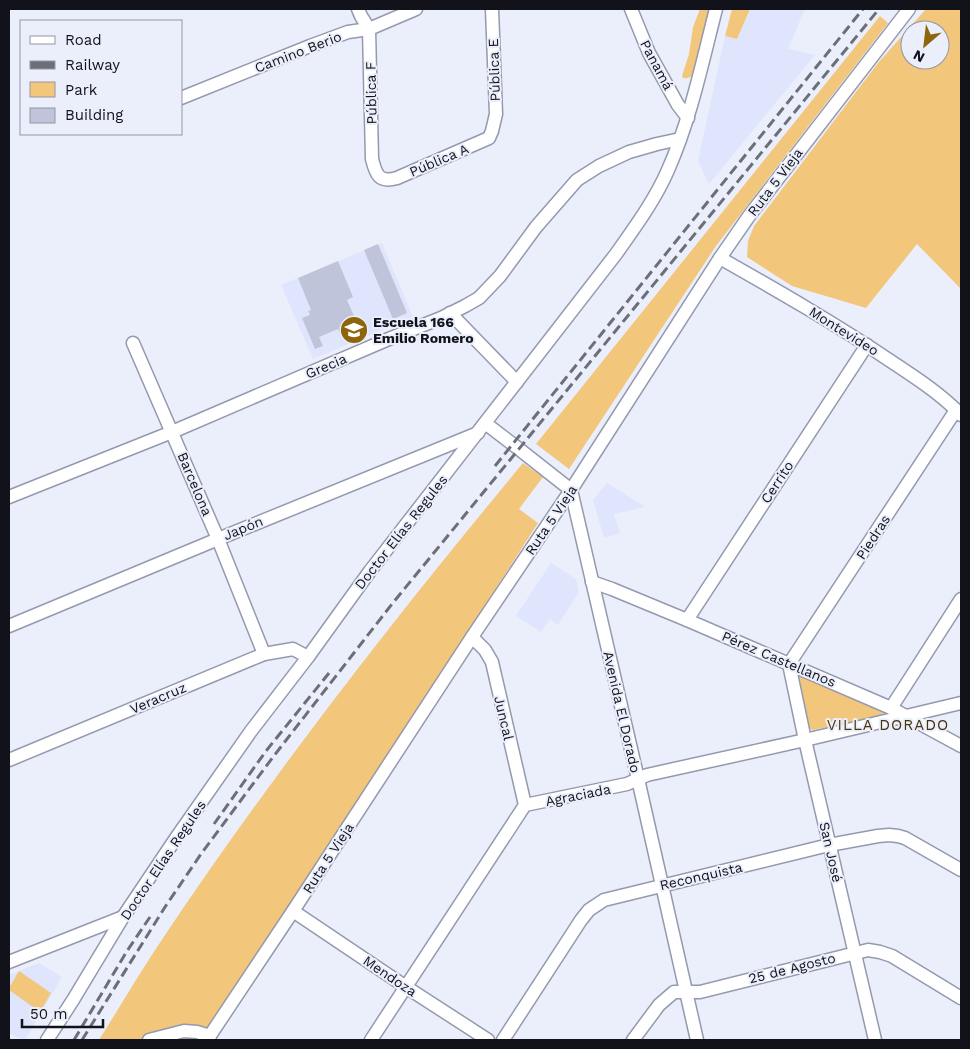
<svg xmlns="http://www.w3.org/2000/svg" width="970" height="1049" font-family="'Work Sans',sans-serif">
  <rect width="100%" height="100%" fill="#ebeffc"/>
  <!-- built -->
  <g fill="#dfe5fd">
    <path d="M750,9H805L788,49L815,55L709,184L698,161L725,36L737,38Z"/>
    <path d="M382,243L413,317L313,359L281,285Z"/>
    <path d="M607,483L645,507L614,514L620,533L604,538L593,500Z"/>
    <path d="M551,563L576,579L579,592L558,625L550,619L541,632L516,616Z"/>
    <path d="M39,963L62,977L25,1040H23L9,1033V975Z"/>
  </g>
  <!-- green -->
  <g fill="#f2c67b" fill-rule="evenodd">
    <path d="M700,9H709L695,71C692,76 690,79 683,78L682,76L689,54L693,27Z"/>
    <path d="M732,9H750L737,39L725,36Z"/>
    <path d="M926,9H961V289L917,244L866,308L792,286L747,257L748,241L754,226L878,63ZM910,30H940V60H910Z"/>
    <path d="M880,16L888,23L716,246L569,469L536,444Z"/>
    <path d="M523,463L543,477L519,509L538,523L467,633L343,829L204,1040H99C121,1005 142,969 165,935C275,771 397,615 523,463Z"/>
    <path d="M800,675L885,712L884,715L813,730L809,728L798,679Z"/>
    <path d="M19,971L51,993L40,1012L9,990V988Z"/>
  </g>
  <!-- building -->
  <g fill="#bfc4da">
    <path d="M378,244L407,313L393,319L364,250Z"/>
    <path d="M338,261L353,297L347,300L361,332L343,340L338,329L319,337L323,346L315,349L302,318L310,315L308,311L311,310L298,278Z"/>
  </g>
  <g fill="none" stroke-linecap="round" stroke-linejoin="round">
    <defs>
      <g id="minor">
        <path d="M358,9L361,16L369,29L372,159C376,175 379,183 397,178L489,138L492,131L496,114L492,9"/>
        <path d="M631,9L649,53L678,105L688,118"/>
        <path d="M181,98L310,46L348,32L369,29L416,9"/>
        <path d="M720,258C778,291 836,324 892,362C916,378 941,394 961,415"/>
        <path d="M450,313L517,382"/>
        <path d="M133,343L218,539L264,654"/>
        <path d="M485,423L519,449L571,490L638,779L697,1040"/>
        <path d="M9,497L172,432L391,338L441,318L465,306L479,298L500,276L536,227L577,180L599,166L629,152L657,144L680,139"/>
        <path d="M592,582L612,589L687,620L891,708L961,746"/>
        <path d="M687,620L867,345"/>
        <path d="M9,626L218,539L478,433"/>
        <path d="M472,637L485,650L492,662L525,805"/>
        <path d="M891,708L961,599"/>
        <path d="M9,760L264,654L293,649L308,657"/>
        <path d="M293,911L406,987L488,1040"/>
        <path d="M9,962L123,917"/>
        <path d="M47,1040L73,1000L123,917L176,838L251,731L308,657L370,571L616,254C635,227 655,200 668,170C691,118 702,63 716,9"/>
        <path d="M149,1040L184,1031L197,1032L210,1036"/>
        <path d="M207,1040L293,911L472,637L571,490L720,258L749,216L909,9"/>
        <path d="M371,1040L525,805L627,784L647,775L805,740L961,703"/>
        <path d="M503,1040L581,920L589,910L604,900L829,845L878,836L889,835L898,836L905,838L961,870"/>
        <path d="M633,1040L659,1005L674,992H700L868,950L880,952L892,956L961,998"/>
        <path d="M875,1040L805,740L789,664L956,410"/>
      </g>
    </defs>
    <!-- minor casing -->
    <use href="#minor" stroke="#9499ae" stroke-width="15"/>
    <!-- minor -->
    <use href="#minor" stroke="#fff" stroke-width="12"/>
    <!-- rail -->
    <g stroke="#6c6e78" stroke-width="3" stroke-dasharray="10 5" stroke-linecap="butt">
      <path d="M495,466L863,9"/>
      <path d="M214,824L266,751L329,673"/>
      <path d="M74,1040L127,951L150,917"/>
      <path d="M82,1040L165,907L201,854L273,757L392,604L879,9"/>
    </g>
  </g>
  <!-- icons -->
  <defs>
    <symbol id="school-disc" viewBox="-11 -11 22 22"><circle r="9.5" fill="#8e650a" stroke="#ebeffc"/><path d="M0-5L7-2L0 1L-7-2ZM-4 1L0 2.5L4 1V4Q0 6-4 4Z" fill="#fff"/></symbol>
  </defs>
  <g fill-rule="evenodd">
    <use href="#school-disc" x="338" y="314" width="32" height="32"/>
  </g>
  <g text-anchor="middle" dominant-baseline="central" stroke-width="4" stroke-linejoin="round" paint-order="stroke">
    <!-- street labels -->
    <g font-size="14" fill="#11121a" stroke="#ebeffc">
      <text transform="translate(298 52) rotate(-21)">Camino Berio</text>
      <text transform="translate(657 65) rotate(62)">Panamá</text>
      <text transform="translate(494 70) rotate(-92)">Pública E</text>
      <text transform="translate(371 93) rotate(-91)">Pública F</text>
      <text transform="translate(439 160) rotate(-23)">Pública A</text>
      <text transform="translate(775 182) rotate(-53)">Ruta 5 Vieja</text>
      <text transform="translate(844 331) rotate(32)">Montevideo</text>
      <text transform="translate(326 366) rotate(-23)">Grecia</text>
      <text transform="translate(777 482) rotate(-57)">Cerrito</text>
      <text transform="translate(195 484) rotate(67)">Barcelona</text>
      <text transform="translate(551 520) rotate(-56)">Ruta 5 Vieja</text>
      <text transform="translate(243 528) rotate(-22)">Japón</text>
      <text transform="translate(401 532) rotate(-52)">Doctor Elías Regules</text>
      <text transform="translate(873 537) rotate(-57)">Piedras</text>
      <text transform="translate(779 659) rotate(23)">Pérez Castellanos</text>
      <text transform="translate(158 698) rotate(-23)">Veracruz</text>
      <text transform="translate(622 712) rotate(77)">Avenida El Dorado</text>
      <text transform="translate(504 718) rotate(77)">Juncal</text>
      <text transform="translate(578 795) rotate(-11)">Agraciada</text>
      <text transform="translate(831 852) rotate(77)">San José</text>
      <text transform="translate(328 858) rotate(-57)">Ruta 5 Vieja</text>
      <text transform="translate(163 860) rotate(-56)">Doctor Elías Regules</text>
      <text transform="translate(701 876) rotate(-13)">Reconquista</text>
      <text transform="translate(792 968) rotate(-14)">25 de Agosto</text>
      <text transform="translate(390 976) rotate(34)">Mendoza</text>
    </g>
    <!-- poi labels -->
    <g font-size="14" font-weight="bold" fill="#11121a" stroke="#ebeffc" text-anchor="start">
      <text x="373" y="322">Escuela 166<tspan x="373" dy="16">Emilio Romero</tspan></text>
    </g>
    <!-- neighbourhood labels -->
    <g font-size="15" letter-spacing="1" fill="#46320b" stroke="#ebeffc">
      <text x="888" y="725">VILLA DORADO</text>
    </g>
  </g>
  <!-- border -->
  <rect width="970" height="1049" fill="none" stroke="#11121a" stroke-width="20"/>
  <!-- legend -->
  <rect x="20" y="20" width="162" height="115" fill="#ebeffc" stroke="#9497a2"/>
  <rect x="30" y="36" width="25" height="8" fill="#ffffff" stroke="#9497a2"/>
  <text x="65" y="45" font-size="15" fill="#11121a">Road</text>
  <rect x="30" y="61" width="25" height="8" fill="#6c6e78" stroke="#9497a2"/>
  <text x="65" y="70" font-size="15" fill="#11121a">Railway</text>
  <rect x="30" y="82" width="25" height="15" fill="#f2c67b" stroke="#9497a2"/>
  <text x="65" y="95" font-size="15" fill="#11121a">Park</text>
  <rect x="30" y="108" width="25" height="15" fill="#bfc4da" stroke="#9497a2"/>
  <text x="65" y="120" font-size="15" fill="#11121a">Building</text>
  <!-- north arrow -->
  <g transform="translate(925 45) rotate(208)"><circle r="24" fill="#ebeffc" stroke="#9497a2"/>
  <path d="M0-4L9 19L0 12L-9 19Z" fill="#8e650a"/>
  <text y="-8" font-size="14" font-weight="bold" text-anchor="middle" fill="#11121a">N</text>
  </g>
  <!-- scale -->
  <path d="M22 1019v8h81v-8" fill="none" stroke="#11121a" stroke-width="2.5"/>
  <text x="30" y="1019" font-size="15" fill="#11121a" stroke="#ebeffc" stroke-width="4" paint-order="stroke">50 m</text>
</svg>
